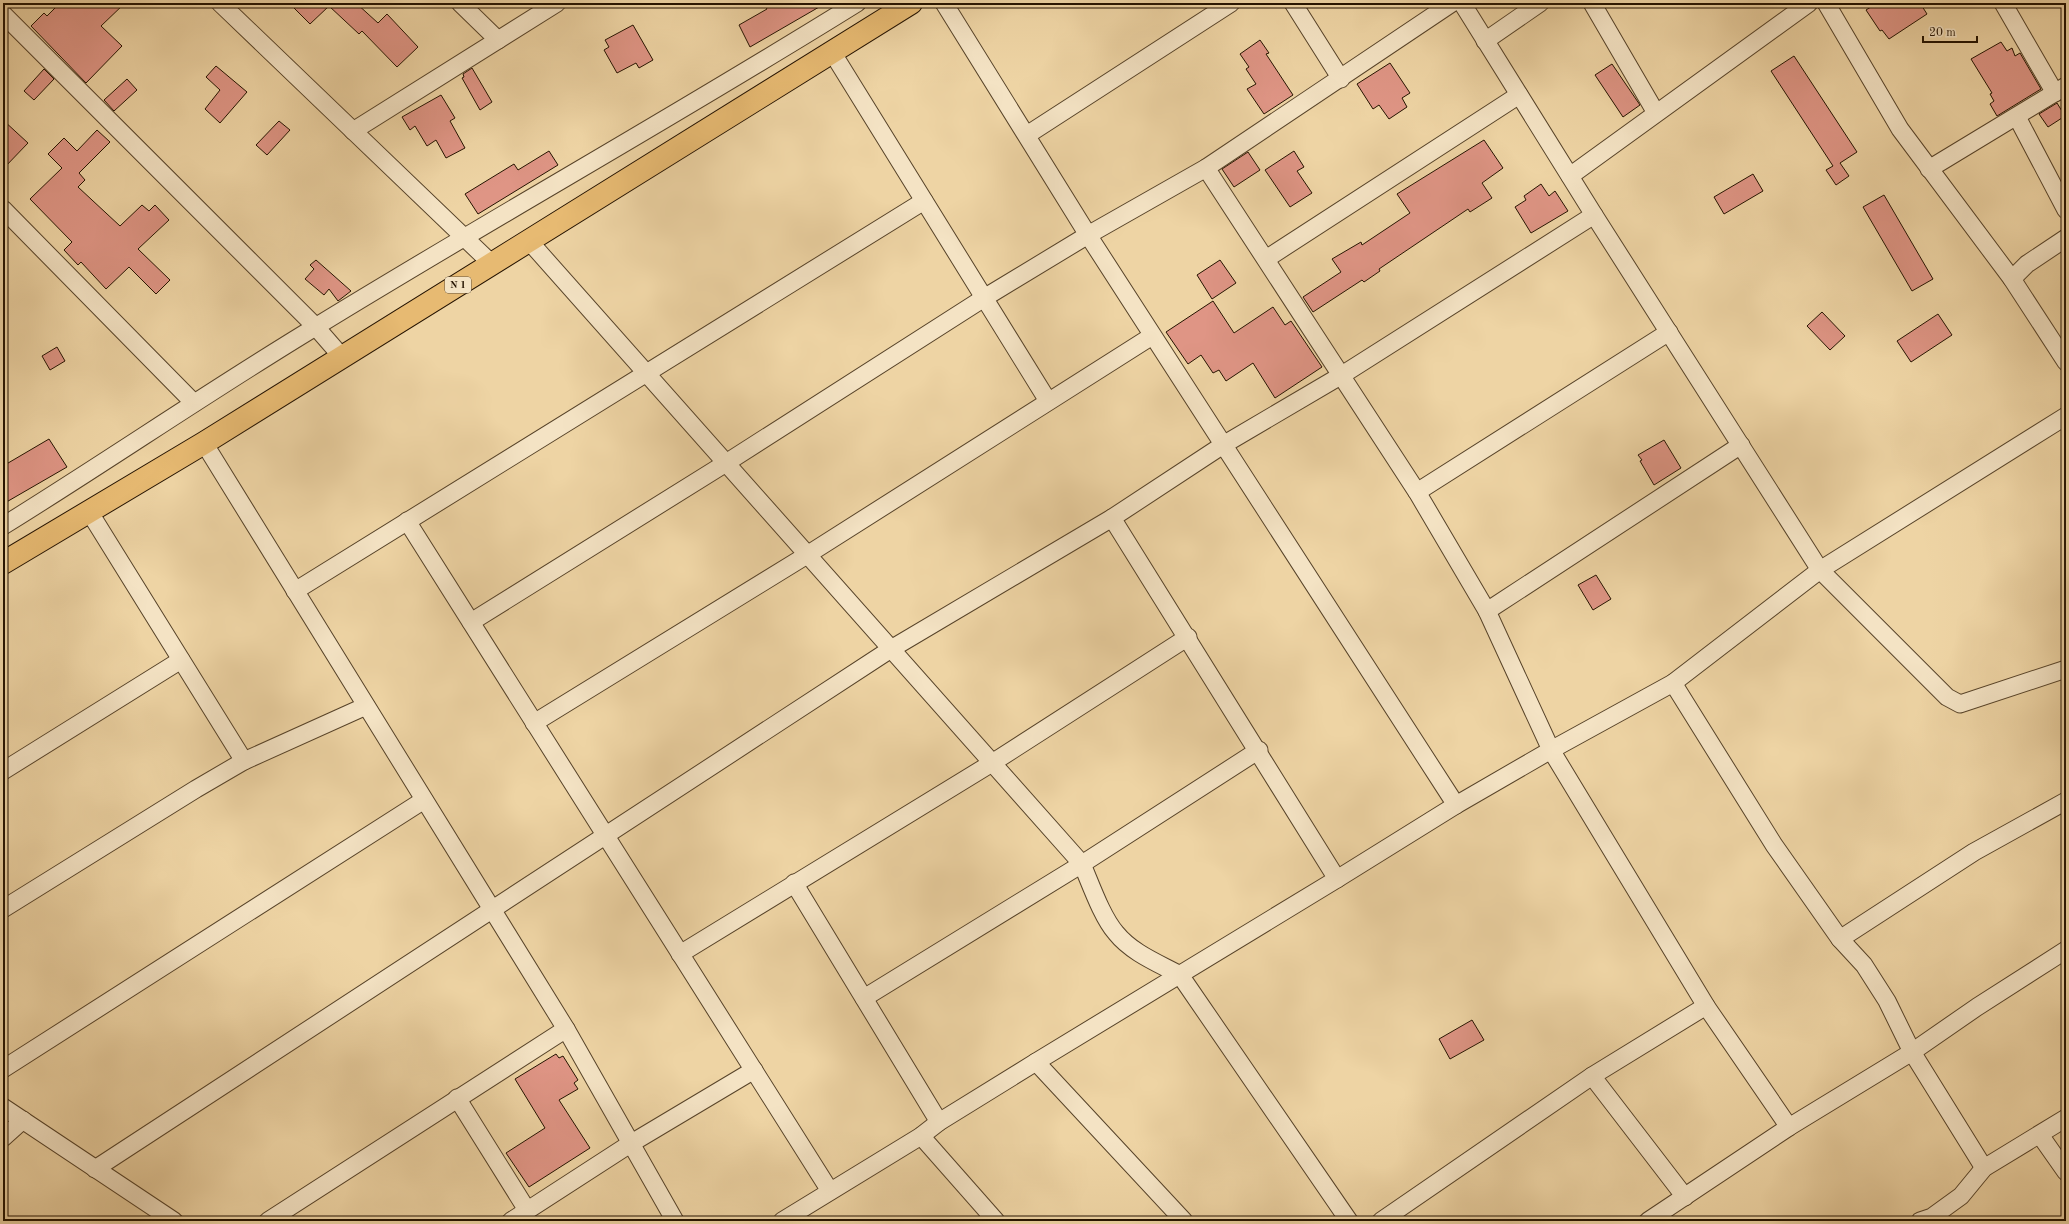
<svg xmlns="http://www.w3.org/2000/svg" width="2069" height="1224" font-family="'Old Standard TT',serif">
  <rect width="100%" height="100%" fill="#eed4a4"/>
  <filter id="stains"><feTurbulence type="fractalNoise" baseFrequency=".005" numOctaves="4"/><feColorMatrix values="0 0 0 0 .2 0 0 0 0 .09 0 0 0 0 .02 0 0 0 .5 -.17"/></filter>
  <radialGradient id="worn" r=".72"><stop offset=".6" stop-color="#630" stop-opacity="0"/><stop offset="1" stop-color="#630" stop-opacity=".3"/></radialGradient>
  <!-- building -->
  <g fill="#df9585" stroke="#251300">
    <path d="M60,3H125L101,26L122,46L86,83L31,26L44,13L47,16Z"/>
    <path d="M289,3H356L378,23L387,14L418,47L397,67L362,31L359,34L329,6L310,24Z"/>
    <path d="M763,3H826L750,47L739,25L767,9Z"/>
    <path d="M1877,3H1920L1927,14L1889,39L1882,30L1880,31L1866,10Z"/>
    <path d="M633,25L653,60L639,68L636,63L617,73L604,50L609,47L605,40Z"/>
    <path d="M1260,40L1269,53L1266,54L1293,95L1264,114L1247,89L1256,84L1246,69L1249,67L1240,54Z"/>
    <path d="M2001,42L2007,51L2012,48L2015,56L2020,53L2041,89L1997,116L1990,104L1994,101L1990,94L1992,93L1971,59Z"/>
    <path d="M1794,56L1857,152L1840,163L1849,176L1836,185L1826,170L1833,166L1771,71Z"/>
    <path d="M1390,63L1410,93L1402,98L1407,107L1389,119L1379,105L1373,109L1357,84Z"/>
    <path d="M1612,64L1640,105L1623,117L1595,75Z"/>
    <path d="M216,66L247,92L220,123L205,109L220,90L206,77Z"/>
    <path d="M472,68L492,102L480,110L462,78L464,77L463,74Z"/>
    <path d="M44,69L54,79L34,100L24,91Z"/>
    <path d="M127,79L137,90L114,111L104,100Z"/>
    <path d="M441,95L455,118L450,121L465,148L446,158L436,140L427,146L415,126L410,130L402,117Z"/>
    <path d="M2057,103L2065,116L2048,127L2039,114Z"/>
    <path d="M3,120L28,143L3,169Z"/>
    <path d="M279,121L290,130L267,155L256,145Z"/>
    <path d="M97,130L110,142L79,173L85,180L78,187L120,226L142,205L149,211L155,205L169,220L138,249L170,280L156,294L129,267L106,289L81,262L78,265L64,250L72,242L30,199L62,168L48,154L64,138L77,151Z"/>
    <path d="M1484,140L1503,168L1482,183L1492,198L1470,212L1468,209L1379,269L1380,271L1364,282L1362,280L1313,312L1303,297L1341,272L1332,259L1361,242L1362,245L1410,213L1397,194Z"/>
    <path d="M549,151L558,165L478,214L465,194L514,164L518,170Z"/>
    <path d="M1294,151L1304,167L1297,171L1312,193L1290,207L1265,170Z"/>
    <path d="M1248,152L1260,170L1234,187L1222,169Z"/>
    <path d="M1753,174L1763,191L1724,214L1714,197Z"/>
    <path d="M1541,184L1549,196L1555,191L1568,211L1531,233L1515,207L1526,200L1524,196Z"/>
    <path d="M1884,195L1933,279L1912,291L1863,207Z"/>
    <path d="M316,260L333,275L351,291L338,301L329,289L324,295L305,279L314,269L310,265Z"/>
    <path d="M1220,260L1236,283L1212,299L1197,275Z"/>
    <path d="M1213,301L1234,333L1273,307L1285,325L1291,321L1322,367L1275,398L1253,363L1226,381L1219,370L1213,373L1201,355L1188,364L1166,332Z"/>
    <path d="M1822,312L1845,336L1830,350L1807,326Z"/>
    <path d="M1938,314L1952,335L1911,362L1897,341Z"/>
    <path d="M57,347L65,361L50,370L42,356Z"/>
    <path d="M49,439L67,467L3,504V466Z"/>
    <path d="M1664,440L1681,468L1654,485L1640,461L1642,460L1638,455Z"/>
    <path d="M1596,575L1611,599L1593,610L1578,585Z"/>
    <path d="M1472,1020L1484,1040L1450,1059L1439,1039Z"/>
    <path d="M556,1054L559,1058L563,1056L578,1080L574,1083L578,1089L559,1100L590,1148L529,1187L506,1153L545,1128L515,1079Z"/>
  </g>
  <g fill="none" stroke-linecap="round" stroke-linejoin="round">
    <defs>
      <g id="minor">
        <path d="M220,3L492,264"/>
        <path d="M460,3L498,40"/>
        <path d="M944,3L1088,235L1456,805"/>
        <path d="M1293,3L1341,79"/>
        <path d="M1462,3L1594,215L1820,570L1947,697L1960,704L2066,669"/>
        <path d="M1592,3L1656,113"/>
        <path d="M1826,3L1900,129L2012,279"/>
        <path d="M2003,3L2055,93"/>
        <path d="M3,14L315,326L342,357"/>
        <path d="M1485,41L1540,3"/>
        <path d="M832,52L1048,401"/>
        <path d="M2017,117L2066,210"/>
        <path d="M353,131L557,3"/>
        <path d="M1027,135L1231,3"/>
        <path d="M1206,168L1417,492L1487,611L1551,750L1706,1006L1789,1127"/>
        <path d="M1929,169L2066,86"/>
        <path d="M1570,176L1809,3"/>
        <path d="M3,209L194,403"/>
        <path d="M2066,238L2027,264L2012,279L2066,362"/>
        <path d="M529,241L1082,864C1091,885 1102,917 1116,933C1132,953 1158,963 1180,975L1349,1221"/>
        <path d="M1266,259L1519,95"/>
        <path d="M204,443L566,1029L675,1221"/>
        <path d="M1417,492L1669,332"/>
        <path d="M90,513L244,761"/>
        <path d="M1112,518L1337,879"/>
        <path d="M407,521L830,1191"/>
        <path d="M3,526C108,461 211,390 317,326C496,216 679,114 857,3"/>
        <path d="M295,591L924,201"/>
        <path d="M1487,611L1741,445"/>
        <path d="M471,622L726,463L984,298L1088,235L1206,168L1452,3"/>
        <path d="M1673,683L1774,845L1840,939L1864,965L1887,1001L1912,1052L1984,1168"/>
        <path d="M534,723L807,555L1152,336"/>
        <path d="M3,771L181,660"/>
        <path d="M794,883L939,1122"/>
        <path d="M3,909L196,789L244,761L366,706"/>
        <path d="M1840,939L1974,852L2066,801"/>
        <path d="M680,954L992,763L1188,637"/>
        <path d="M864,998L1082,864L1259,750"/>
        <path d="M1036,1062L1184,1221"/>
        <path d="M3,1069L424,800"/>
        <path d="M1592,1076L1685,1197"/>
        <path d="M457,1098L527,1210"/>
        <path d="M3,1107L174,1221"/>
        <path d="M2040,1135L2066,1172"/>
        <path d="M921,1136L996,1221"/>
        <path d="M3,1138L23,1120"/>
        <path d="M95,1169L891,649L1112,518L1223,445L1342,375L1594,215"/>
        <path d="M268,1221L566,1029"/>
        <path d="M511,1221L630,1144L754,1070"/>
        <path d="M782,1221L921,1136L939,1122L1036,1062L1337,879L1456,805L1551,750L1673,683L1820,570L2066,416"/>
        <path d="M1381,1221L1592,1076L1706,1006"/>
        <path d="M1648,1221L1789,1127L1912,1052L1977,1007L2066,950"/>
        <path d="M1920,1221L1932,1217L1961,1196L1984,1168L2066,1118"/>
      </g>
      <path id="highway" d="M3,563L204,443L911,3"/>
    </defs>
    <!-- minor casing -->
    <use href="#minor" stroke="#574329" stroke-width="19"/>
    <!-- highway casing -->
    <use href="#highway" stroke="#251300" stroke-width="24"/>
    <!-- minor -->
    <use href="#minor" stroke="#f4e3c4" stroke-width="17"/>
    <!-- highway -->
    <use href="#highway" stroke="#e7ba72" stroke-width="22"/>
  </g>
  <g text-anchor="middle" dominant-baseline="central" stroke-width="4" stroke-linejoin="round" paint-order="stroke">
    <!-- shield labels -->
    <rect fill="#f4e3c4" stroke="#63513b" stroke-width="1" x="445" y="277" width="26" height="16" rx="3"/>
    <g font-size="10" font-weight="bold" fill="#251300">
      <text x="458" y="285">N 1</text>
    </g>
  </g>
  <!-- margin -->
  <rect width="2069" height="1224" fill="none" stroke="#eed4a4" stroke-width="16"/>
  <rect x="4" y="4" width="2061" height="1216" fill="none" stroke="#251300" stroke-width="2"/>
  <rect x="8" y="8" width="2053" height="1208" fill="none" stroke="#251300"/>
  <!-- scale -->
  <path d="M1923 36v6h54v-6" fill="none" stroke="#251300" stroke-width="2"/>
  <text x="1929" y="36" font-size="12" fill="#251300" stroke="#f4e3c4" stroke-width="3" paint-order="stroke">20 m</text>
  <rect width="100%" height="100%" filter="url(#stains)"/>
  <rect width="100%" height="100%" fill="url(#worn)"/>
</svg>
